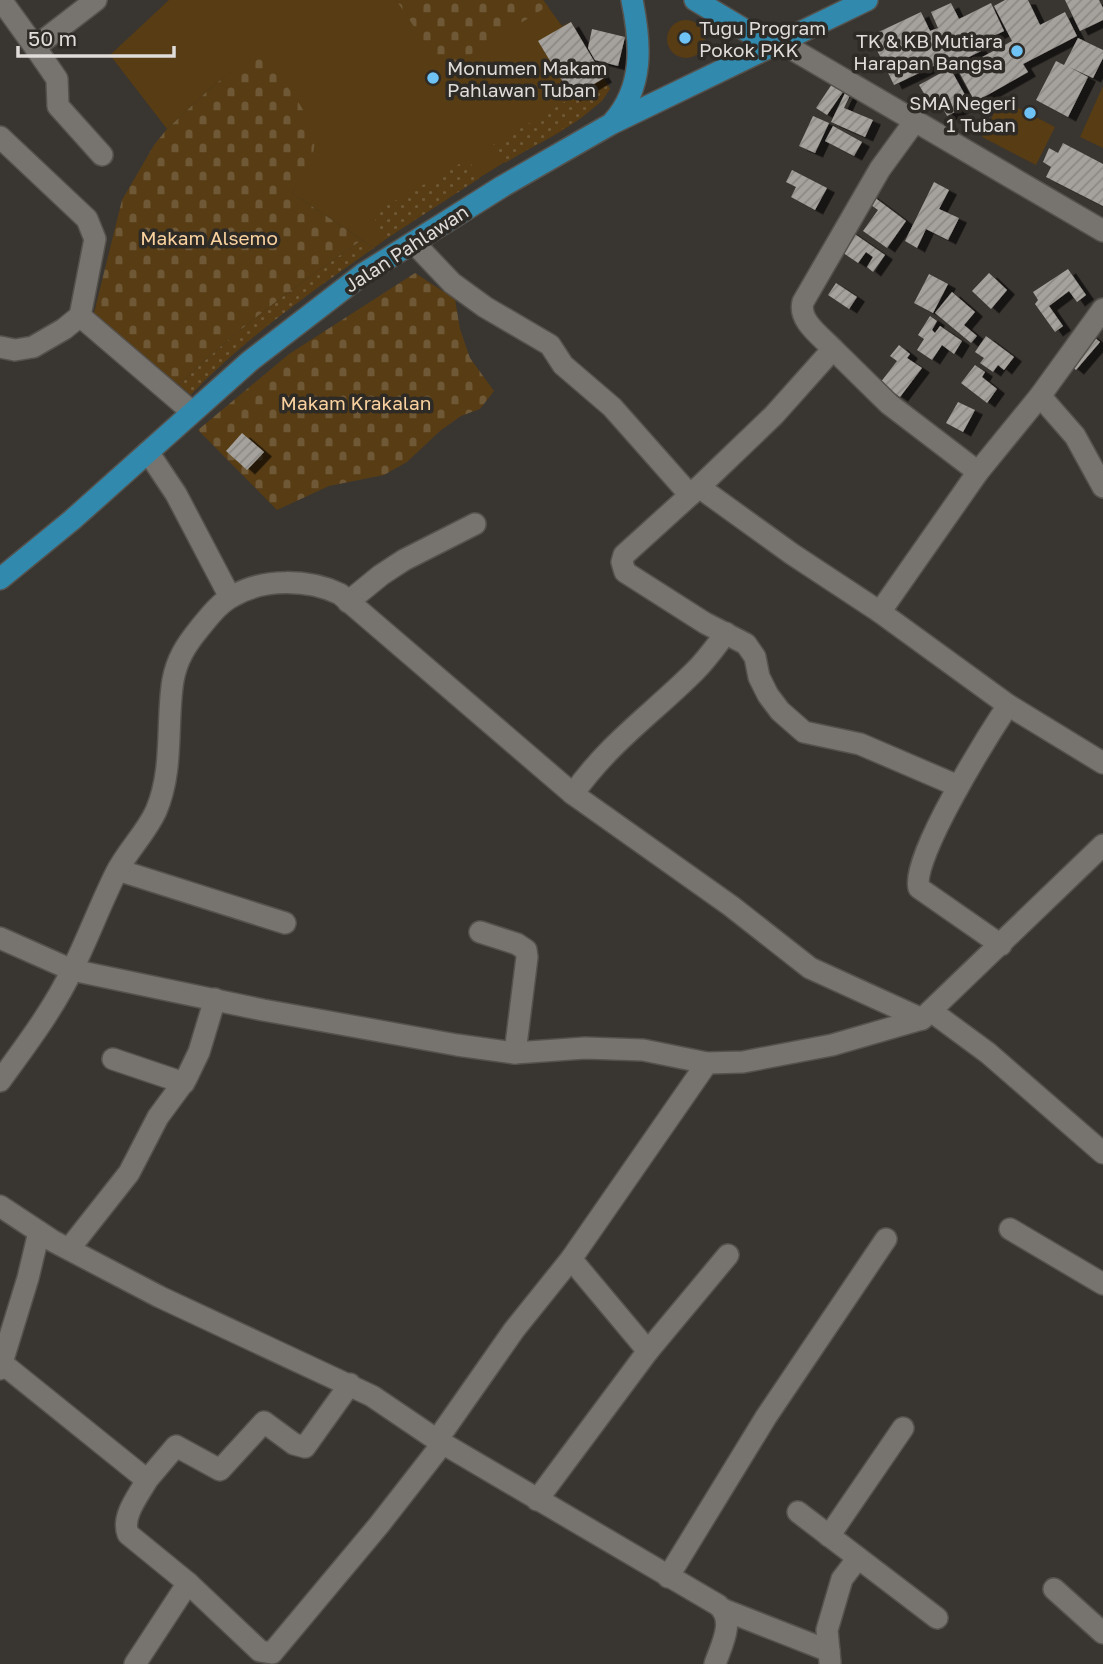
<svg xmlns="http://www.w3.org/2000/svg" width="1103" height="1664" font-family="'Golos Text',sans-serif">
  <defs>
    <pattern id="cemetery-stones" width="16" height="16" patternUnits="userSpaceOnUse" patternTransform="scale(1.75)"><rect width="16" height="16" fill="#573c14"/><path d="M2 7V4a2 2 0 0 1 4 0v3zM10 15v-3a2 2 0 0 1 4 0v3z" fill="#6f5836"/></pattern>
    <pattern id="garden-dots" width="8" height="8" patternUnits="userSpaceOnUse" patternTransform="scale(1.75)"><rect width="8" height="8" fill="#573c14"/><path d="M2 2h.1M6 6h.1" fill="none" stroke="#6f5836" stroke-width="1.8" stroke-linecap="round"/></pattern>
    <pattern id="building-hatch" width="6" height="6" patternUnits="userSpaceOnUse" patternTransform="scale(1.75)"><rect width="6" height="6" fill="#a5a19c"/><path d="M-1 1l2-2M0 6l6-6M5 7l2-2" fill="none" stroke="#8c8985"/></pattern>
    <filter id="shadow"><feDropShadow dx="8" dy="4.5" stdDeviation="0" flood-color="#0009"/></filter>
  </defs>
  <rect width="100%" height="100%" fill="#393531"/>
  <!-- green -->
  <g fill="#573c14">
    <path d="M169,0H543L562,26L571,22L610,89C585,124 542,141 505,162C461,189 416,216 374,248L292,193L314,150L258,53L214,85L167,129L110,55Z"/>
    <circle cx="686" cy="39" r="19"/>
    <path d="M1103,86V148L1080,137Z"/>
    <path d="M1001,99L1055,127L1036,165L982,137Z"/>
  </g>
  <!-- cemetery -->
  <g fill="url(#cemetery-stones)">
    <path d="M396,0H543L548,6L444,71Z"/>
    <path d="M258,52C278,76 318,116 314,149C312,161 298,182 292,193L362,240C298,284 235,330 179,385L93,317L122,200L154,145L167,129L214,85Z"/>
    <path d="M415,273L455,299L460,329L470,358L494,391L480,409L461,416L440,431L407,462L384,475L329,486L277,510L198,430L289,354Z"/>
  </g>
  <!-- garden -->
  <g fill="url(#garden-dots)">
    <path d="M604,78L610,89L602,101L581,118L505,163L493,145Z"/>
    <path d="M468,159L480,178L386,239L372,214Z"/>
    <path d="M362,240L374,248C310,293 245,338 191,395L179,385C235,330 298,284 362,240Z"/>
  </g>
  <!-- building -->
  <g fill="url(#building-hatch)" filter="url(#shadow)">
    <path d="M1005,0H1028L1040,25L1065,12L1077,36L1023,64L1028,72L975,102L958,70L1012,41L994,6Z"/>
    <path d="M1065,0H1099L1103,8V20L1080,31Z"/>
    <path d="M951,3L959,19L991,3L1004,31L977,44L981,51L947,68L944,61L894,85L870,36L921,12L930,31L938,28L931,12Z"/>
    <path d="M571,22L604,78L572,97L538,41Z"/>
    <path d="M592,29L625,37L618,66L595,60L588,48Z"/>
    <path d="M1078,38L1103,50V58L1093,78L1069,67L1088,77L1068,117L1036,100L1056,61L1064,65Z"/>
    <path d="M950,68L970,104L947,116L940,102L932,107L919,85Z"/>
    <path d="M834,81L845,89L827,115L816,108Z"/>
    <path d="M846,91L851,93L844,108L873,120L865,137L831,122Z"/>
    <path d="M813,116L829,123L815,153L799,146Z"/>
    <path d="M833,126L862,142L854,156L825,141Z"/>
    <path d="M1063,143L1103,164V206L1046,177L1051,167L1043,162L1049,148L1058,153Z"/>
    <path d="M792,170L827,188L815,210L791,197L796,187L786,182Z"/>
    <path d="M934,182L949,190L939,209L959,218L948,240L926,229L917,248L905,241Z"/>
    <path d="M870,194L906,221L887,248L863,231L878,210L865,201Z"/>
    <path d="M849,230L885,255L873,272L867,267L873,257L866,252L858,263L836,248Z"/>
    <path d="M1068,269L1086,295L1077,302L1069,291L1049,306L1063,326L1055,332L1035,304L1038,300L1033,292Z"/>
    <path d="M989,273L1007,290L991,309L972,291Z"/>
    <path d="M929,274L948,284L933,313L914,303Z"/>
    <path d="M836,283L857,297L849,309L828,295Z"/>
    <path d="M952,292L975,312L964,325L977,336L971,343L935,313Z"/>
    <path d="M930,316L937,321L932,330L935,333L940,326L962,341L954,354L942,345L932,360L917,350L924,339L918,335Z"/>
    <path d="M1089,333L1100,342L1076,370L1065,361Z"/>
    <path d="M986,336L1014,357L1004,370L998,365L993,372L980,363L984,358L975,352Z"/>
    <path d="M899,345L910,354L907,358L922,368L900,397L880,383L897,361L890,356Z"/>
    <path d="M975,365L985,372L982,377L997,389L987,403L961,383Z"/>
    <path d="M958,402L975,410L963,432L946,423Z"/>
    <path d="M242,433L264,452L247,470L226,451Z"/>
  </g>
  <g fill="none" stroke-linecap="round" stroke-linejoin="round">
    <defs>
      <g id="minor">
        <path d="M1,0L35,47L96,0"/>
        <path d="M780,42L1103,231"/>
        <path d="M35,47L57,79L58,106L102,155"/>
        <path d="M915,121L880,169L803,302C798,321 821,336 833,349L774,415L699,487L792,554L880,612L1008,705L1103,763"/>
        <path d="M0,137L87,219L95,239L80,316L64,329L33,347L15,350L0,347"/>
        <path d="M414,243L452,283L485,307L550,345L563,365L612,407L690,495"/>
        <path d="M80,316L191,411"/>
        <path d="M833,349L889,404L978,472"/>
        <path d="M1040,396L1075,436L1103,487"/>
        <path d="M148,452L176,494L230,597"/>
        <path d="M699,487L624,555L622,562L625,572L705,623L746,644L755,657L759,677L768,695L780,711L804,732L860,744L958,786"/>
        <path d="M348,602L381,575L404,560L475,524"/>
        <path d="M880,612L978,472L1040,396L1103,309"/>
        <path d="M573,794C610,742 652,714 695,671C707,659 716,646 726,633"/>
        <path d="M118,870L285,923"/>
        <path d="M480,932L517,944L526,950L527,957L515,1053"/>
        <path d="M0,938L72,970L263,1010L457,1045L515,1053L585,1048L643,1050L707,1063L743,1062L832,1045L922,1019"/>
        <path d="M1001,945L919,888C910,859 989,734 1008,705"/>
        <path d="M931,1011L988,1053L1103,1153"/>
        <path d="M113,1059L184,1083"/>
        <path d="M0,1081C26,1045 53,1010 72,970C88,938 100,905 116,873C127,851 146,833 156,811C174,769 166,723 173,680C177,659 186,645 199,629C209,617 219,603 233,596C264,578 308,579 340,594L573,794L731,906L810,968L922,1019L1103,845"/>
        <path d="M0,1206L53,1241L160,1297L372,1396L437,1440L718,1605C736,1620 721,1646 715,1664"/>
        <path d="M1010,1229L1103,1284"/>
        <path d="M69,1249L129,1173L158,1117L186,1079L199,1052L215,999"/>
        <path d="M571,1259L648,1351"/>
        <path d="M3,1364L147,1480L176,1446L220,1470L264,1422L294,1444L305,1447L350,1384"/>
        <path d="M0,1369L28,1278L39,1232"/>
        <path d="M437,1440L514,1330L571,1259L707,1063"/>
        <path d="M537,1500L648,1351L728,1255"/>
        <path d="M798,1512L937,1618"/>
        <path d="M829,1536L903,1428"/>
        <path d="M668,1577L766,1417L886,1239"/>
        <path d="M188,1583L260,1651L272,1653L379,1525L443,1443"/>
        <path d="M1054,1589L1103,1633"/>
        <path d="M722,1609L829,1651"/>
        <path d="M830,1662L827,1630L842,1579L858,1558"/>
        <path d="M135,1664L188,1583L128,1534C121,1516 139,1495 147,1480"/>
      </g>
      <g id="major">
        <path d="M695,0L772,46"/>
        <path d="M613,122C644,87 641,44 632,0"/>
        <path d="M0,579L72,520L250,361L363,274L503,186L611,124L867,0"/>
      </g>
    </defs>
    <!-- minor casing -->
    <use href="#minor" stroke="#55524e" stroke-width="24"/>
    <!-- major casing -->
    <use href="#major" stroke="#55524e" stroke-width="24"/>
    <!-- minor -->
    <use href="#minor" stroke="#77736e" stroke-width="21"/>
    <!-- major -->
    <use href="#major" stroke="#318aae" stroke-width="21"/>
  </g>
  <!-- markers -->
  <g fill="#6fc2f4" stroke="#2e2b27" stroke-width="2.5">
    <circle cx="685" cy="38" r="7"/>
    <circle cx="1017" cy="51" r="7"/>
    <circle cx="433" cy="78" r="7"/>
    <circle cx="1030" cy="113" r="7"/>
  </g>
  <g text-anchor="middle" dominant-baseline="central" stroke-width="7" stroke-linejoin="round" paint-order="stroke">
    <!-- poi labels -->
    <g font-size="19" fill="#dfdcda" stroke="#2e2b27" text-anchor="start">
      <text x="699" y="27">Tugu Program<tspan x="699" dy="22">Pokok PKK</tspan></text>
      <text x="1003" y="40" text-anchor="end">TK &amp; KB Mutiara<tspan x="1003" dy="22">Harapan Bangsa</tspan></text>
      <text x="447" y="67">Monumen Makam<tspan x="447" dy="22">Pahlawan Tuban</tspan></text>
      <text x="1016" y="102" text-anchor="end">SMA Negeri<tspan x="1016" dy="22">1 Tuban</tspan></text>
    </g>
    <!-- park labels -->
    <g font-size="19" fill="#fad29f" stroke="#2e2b27">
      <text x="209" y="237">Makam Alsemo</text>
      <text x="356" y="402">Makam Krakalan</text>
    </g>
    <!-- street labels -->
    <g font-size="19" fill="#dfdcda" stroke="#2e2b27">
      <text transform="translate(406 248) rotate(-33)">Jalan Pahlawan</text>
    </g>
  </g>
  <!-- scale -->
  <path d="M18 46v10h156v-10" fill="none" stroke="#dfdcda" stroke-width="3.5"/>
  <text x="28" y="46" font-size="21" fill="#dfdcda" stroke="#2e2b27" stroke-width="5" paint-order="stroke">50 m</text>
</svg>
